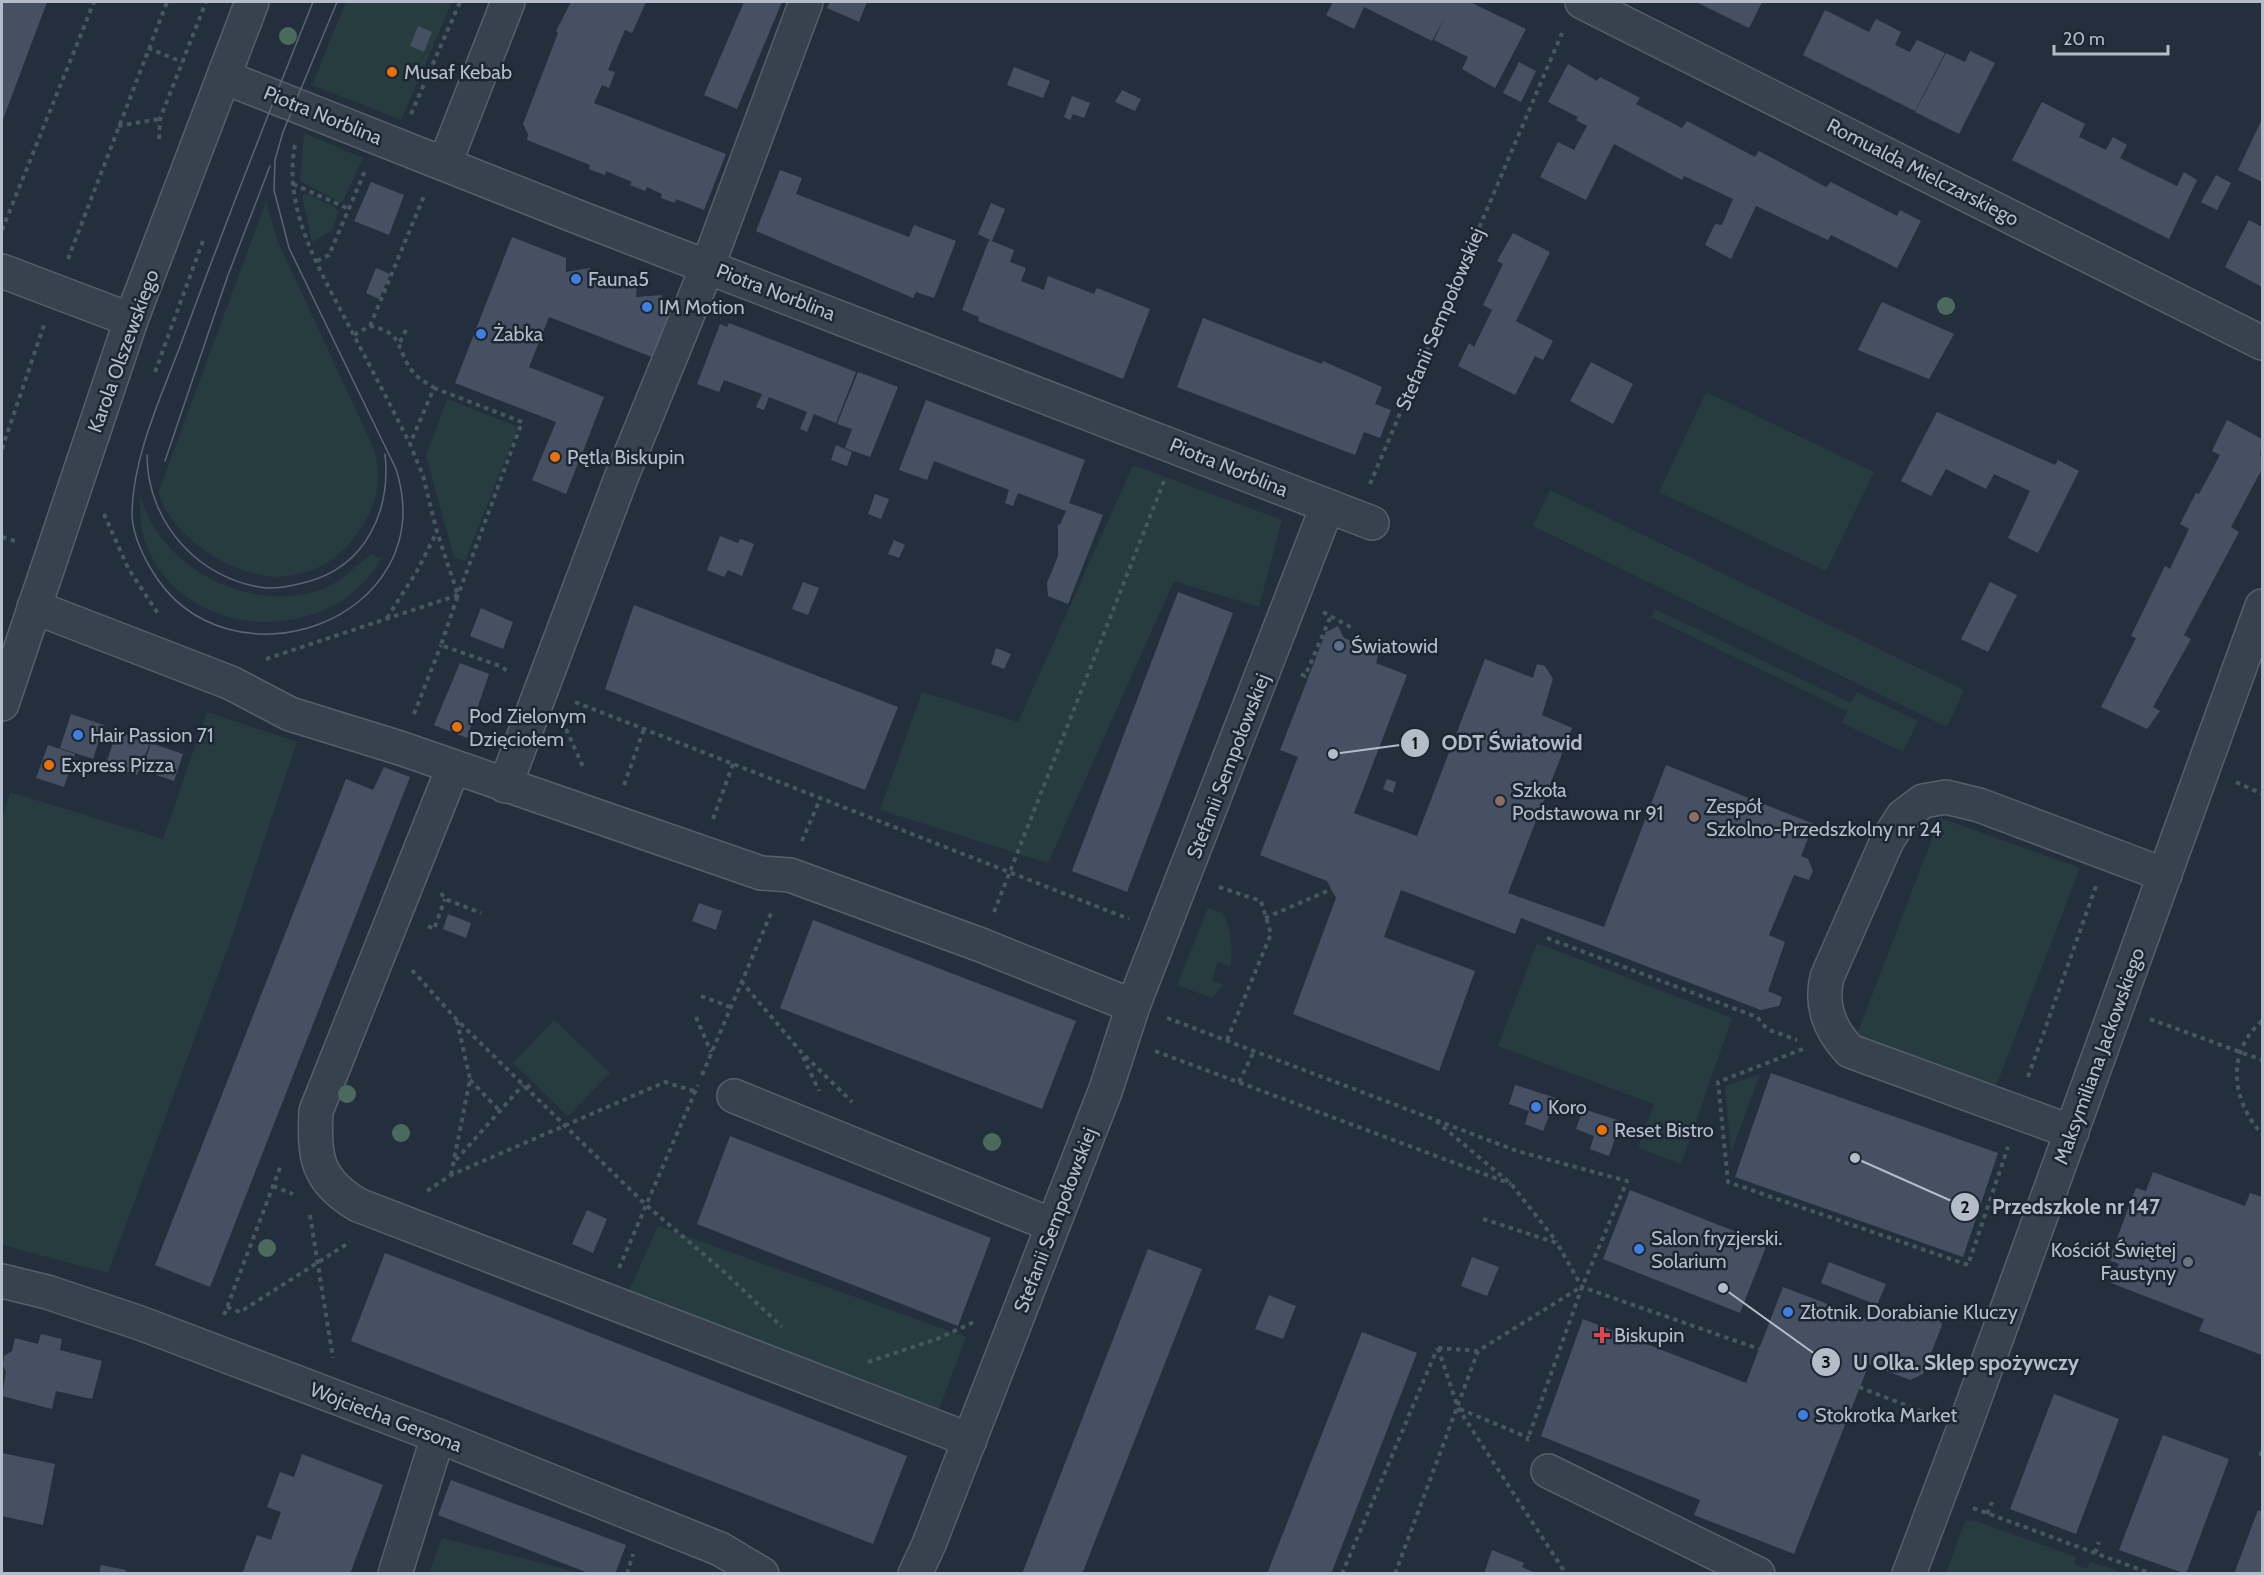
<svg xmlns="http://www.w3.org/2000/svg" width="2264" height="1575" font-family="Cabin,sans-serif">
  <rect width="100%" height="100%" fill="#242f3e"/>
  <!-- green -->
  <g fill="#263c3f">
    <path d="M346,2H452L401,120L312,85Z"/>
    <path d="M304,133L363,158L342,203L300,181Z"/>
    <path d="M307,194L335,207L338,212L332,230L312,242L303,200V195Z"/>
    <path d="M266,202L278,242L374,449C381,475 379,497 366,520C328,588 257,592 199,546C179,530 167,517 158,493Z"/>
    <path d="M1706,392L1874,472L1826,571L1659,492Z"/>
    <path d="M447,399L518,427L465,561L454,557L426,456Z"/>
    <path d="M1133,465L1282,520L1259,607L1174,581L1048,863L880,810L922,692L1018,722Z"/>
    <path d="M1550,490L1964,690L1947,727L1533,526Z"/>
    <path d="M140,495C160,569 251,615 323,589C341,582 356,566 371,554L381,559C331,647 188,642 148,549C140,531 140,514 140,495Z"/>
    <path d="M1655,609L1851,703L1857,692L1918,721L1903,752L1842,723L1847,711L1651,617Z"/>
    <path d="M207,712L297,742L229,945L108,1273L2,1245V821L10,792L163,839Z"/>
    <path d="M1940,818L2080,868L1995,1089L1856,1037Z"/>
    <path d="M1208,908L1223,913C1231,931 1234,947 1230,966L1218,962L1212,980L1223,985L1212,998L1177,985Z"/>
    <path d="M1537,943L1732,1018L1681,1164L1638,1148L1654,1104L1498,1046Z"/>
    <path d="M554,1020L610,1073L568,1116L513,1063Z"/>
    <path d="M1760,1074L1731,1153L1725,1086Z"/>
    <path d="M658,1226L966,1337L938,1412L627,1295Z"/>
    <path d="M1973,1520L2076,1557L2074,1564L2087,1569L2090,1562L2123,1573H1946L1965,1521Z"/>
    <path d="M442,1538L581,1573H429Z"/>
  </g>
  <!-- building -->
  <g fill="#455162">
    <path d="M2,2H47L2,122Z"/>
    <path d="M571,2H646L632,33L625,30L608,70L615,72L609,88L602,85L594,103L726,154L704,210L676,199L675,203L661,198L662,194L647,187L645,191L630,185L632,182L606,171L605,175L589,169L590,165L527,140L528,134L523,124L558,33L556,31Z"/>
    <path d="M744,2H782L737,109L704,95Z"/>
    <path d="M830,2H867L859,22L827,8Z"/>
    <path d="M1333,2H1470L1526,29L1495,88L1462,69L1468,57L1434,40L1445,17L1432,41L1364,7L1354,29L1326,15Z"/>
    <path d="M1696,2H1762L1749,28Z"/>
    <path d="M1825,10L1869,32L1876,19L1901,32L1895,45L1910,52L1917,40L1945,53L1915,111L1803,55Z"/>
    <path d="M418,26L432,32L424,52L410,46Z"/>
    <path d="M1970,51L1995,63L1959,134L1915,112L1946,53L1965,62Z"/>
    <path d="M1519,62L1536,71L1521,102L1503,93Z"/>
    <path d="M1568,64L1597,81L1600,77L1640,98L1636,104L1682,128L1687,121L1755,157L1759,151L1826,187L1831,182L1897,216L1900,210L1921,221L1897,268L1831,235L1828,240L1756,206L1731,259L1705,245L1715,224L1722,225L1733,199L1684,176L1682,180L1614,144L1586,200L1540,177L1558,142L1574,150L1587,126L1576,120L1578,117L1548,102Z"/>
    <path d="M1014,67L1050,81L1043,98L1007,85Z"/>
    <path d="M1122,90L1141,99L1135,111L1115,102Z"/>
    <path d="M1072,96L1090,103L1084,118L1073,114L1070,120L1064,117Z"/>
    <path d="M2042,102L2085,124L2079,137L2106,150L2113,137L2127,145L2120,158L2148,172L2177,186L2184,172L2197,180L2169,239L2012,160Z"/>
    <path d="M2262,119V182L2238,170Z"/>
    <path d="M780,170L802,178L796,194L909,237L914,225L956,241L934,298L916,292L913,298L756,231Z"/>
    <path d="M2216,175L2231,183L2217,210L2201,202Z"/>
    <path d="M371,182L404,195L389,235L354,221Z"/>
    <path d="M991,203L1005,209L992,241L978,234Z"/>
    <path d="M2249,220L2262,227V287L2225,267Z"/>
    <path d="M1513,233L1550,252L1516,321L1553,341L1543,360L1535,356L1515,395L1458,366L1469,343L1474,347L1492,310L1483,305L1503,264L1497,261Z"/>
    <path d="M512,237L566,258V272L590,268L591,278L614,277V287L637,285L636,297L662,295V306L676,311L657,359L549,317L529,367L604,397L582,454L590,458L586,466L578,463L566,494L532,480L556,422L455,383Z"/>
    <path d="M989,240L1014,250L1010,262L1026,268L1021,281L1044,290L1048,276L1094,294L1097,288L1150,309L1123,379L978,321L979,317L962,310Z"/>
    <path d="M376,268L390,274L379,299L366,293Z"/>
    <path d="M1882,302L1954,334L1929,379L1858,350Z"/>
    <path d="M1203,318L1322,364L1323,361L1382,387L1375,404L1391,410L1380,438L1364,432L1355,455L1177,387Z"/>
    <path d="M729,323L856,372L836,423L814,414L807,432L800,429L807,412L769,397L764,410L756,407L762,394L724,380L719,392L697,384L720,324L727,327Z"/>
    <path d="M1591,362L1633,384L1613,424L1570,401Z"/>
    <path d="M858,372L898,387L870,457L845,448L852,429L837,424Z"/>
    <path d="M926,400L1085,460L1069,503L1103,515L1068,604L1048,596L1047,583L1058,556V524L1060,525L1066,511L1018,493L1013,506L1005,503L1009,490L934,461L927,480L899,470Z"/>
    <path d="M1937,412L2055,465L2058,460L2079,471L2038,553L2008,538L2030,491L1994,474L1986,489L1946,469L1931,496L1901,481Z"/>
    <path d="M2227,420L2262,439L2260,456L2262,458V469L2231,527L2239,532L2184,635L2191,639L2153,707L2160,711L2147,729L2101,707L2136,638L2131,636L2165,566L2170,569L2189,529L2180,524L2196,493L2199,494L2220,455L2212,451Z"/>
    <path d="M836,445L852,452L847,466L831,460Z"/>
    <path d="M875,494L889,499L881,519L868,514Z"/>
    <path d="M720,536L738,543L740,539L754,544L742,576L728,570L724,577L707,570Z"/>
    <path d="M894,540L905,545L899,558L888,554Z"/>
    <path d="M803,582L819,588L808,615L792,609Z"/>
    <path d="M1990,582L2017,595L1988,652L1961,639Z"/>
    <path d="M1178,592L1233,613L1127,892L1072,871Z"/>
    <path d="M634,605L898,707L865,790L605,689Z"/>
    <path d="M481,608L513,622L503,649L470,636Z"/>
    <path d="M1338,626L1344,638L1379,652L1376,663L1407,675L1354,813L1417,836L1485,659L1533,678L1537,664L1545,666L1553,679L1542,715L1572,728L1508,893L1604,927L1666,765L1814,824L1801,856L1808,859L1813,871L1809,880L1794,875L1769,935L1785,942L1768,991L1782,997L1779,1006L1761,1010L1521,918L1515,934L1401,890L1384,937L1475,971L1439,1071L1293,1014L1336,898L1327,881L1260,855L1298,757L1280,750L1326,632Z"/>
    <path d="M996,648L1011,654L1004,669L991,664Z"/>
    <path d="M460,663L489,674L467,738L434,725Z"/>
    <path d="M71,714L104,725L93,759L60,748Z"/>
    <path d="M117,731L150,743L137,775L106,764Z"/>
    <path d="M151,743L183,754L174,781L142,770Z"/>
    <path d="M48,745L75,754L64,787L36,778Z"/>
    <path d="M384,767L410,777L210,1287L155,1265L346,779L373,790Z"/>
    <path d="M1387,779L1396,782L1393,793L1383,789Z"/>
    <path d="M699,903L722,911L716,930L692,921Z"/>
    <path d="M448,914L471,923L466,938L443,929Z"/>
    <path d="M813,920L1076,1021L1042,1109L780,1008Z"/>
    <path d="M1771,1073L1998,1153L1963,1257L1735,1177Z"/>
    <path d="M1515,1085L1556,1098L1543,1131L1525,1124L1529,1111L1509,1104Z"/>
    <path d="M1583,1109L1621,1121L1609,1156L1590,1149L1594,1136L1576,1129Z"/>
    <path d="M730,1136L991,1238L958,1326L697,1224Z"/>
    <path d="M2153,1172L2245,1206L2250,1193L2262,1197V1355L2199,1331L2204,1319L2111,1283L2119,1264L2109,1260L2129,1206L2136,1188L2146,1191Z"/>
    <path d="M1630,1190L1767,1244L1740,1313L1603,1259Z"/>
    <path d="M587,1210L607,1219L593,1253L572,1244Z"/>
    <path d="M1148,1249L1202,1269L1082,1574H1022Z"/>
    <path d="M385,1253L907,1456L873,1544L351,1341Z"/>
    <path d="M1472,1257L1499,1267L1487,1296L1461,1286Z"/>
    <path d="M1829,1262L1886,1284L1877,1305L1821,1283Z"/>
    <path d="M1783,1287L1872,1321L1877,1309L1905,1319L1909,1309L1940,1321L1942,1325L1923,1374L1910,1380L1869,1364L1794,1554L1694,1515L1700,1500L1541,1436L1583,1319L1746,1383Z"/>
    <path d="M1269,1295L1296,1306L1283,1339L1255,1329Z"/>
    <path d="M1362,1332L1417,1353L1331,1574H1267Z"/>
    <path d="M41,1334L62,1339L60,1350L102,1361L92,1399L56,1391L52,1409L2,1396L6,1372L3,1366L4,1356L12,1351L15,1338L38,1344Z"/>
    <path d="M2054,1394L2119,1419L2076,1534L2010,1509Z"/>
    <path d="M2163,1435L2229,1459L2186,1574L2119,1550Z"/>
    <path d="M2,1453L55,1464L43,1525L2,1516Z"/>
    <path d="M302,1454L383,1485L350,1574H242L257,1535L271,1540L281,1512L267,1507L280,1472L294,1477Z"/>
    <path d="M451,1480L626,1545L615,1574H591L438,1515Z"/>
    <path d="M2258,1510L2262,1512V1574H2234Z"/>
    <path d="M1492,1550L1524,1563L1522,1567L1538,1574H1484Z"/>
    <path d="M101,1565L126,1570L125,1574H99Z"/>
  </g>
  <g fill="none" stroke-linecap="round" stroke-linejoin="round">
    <defs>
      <g id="minor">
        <path d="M1582,2L2262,343"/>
        <path d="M224,77L583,219L1372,523"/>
        <path d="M445,163L508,2"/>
        <path d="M2,271L131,320"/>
        <path d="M34,607L231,683L290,714L400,748L761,873L790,875L981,945L1133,1006"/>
        <path d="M2,704L131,320L252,2"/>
        <path d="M453,768L316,1111C314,1157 316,1180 358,1205L970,1440"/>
        <path d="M505,786L621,478L708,265L806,2"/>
        <path d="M734,1096L1052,1225"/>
        <path d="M2072,1132L1850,1051C1830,1030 1820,1007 1827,977L1887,841L1903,816L1923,801L1946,797L1979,805L2165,875"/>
        <path d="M2,1281L47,1292L140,1323L438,1436L720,1549L762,1574"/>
        <path d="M1548,1471L1758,1574"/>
        <path d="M395,1574L438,1436"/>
        <path d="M915,1574L929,1544L1106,1089L1133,1006L1327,507"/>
        <path d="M1909,1574L1964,1428L2262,606"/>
      </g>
    </defs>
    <!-- minor casing -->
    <use href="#minor" stroke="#565f6c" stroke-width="36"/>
    <!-- path -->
    <g stroke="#44595c" stroke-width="4" stroke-dasharray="4.5 4.5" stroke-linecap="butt">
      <path d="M148,48L182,62"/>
      <path d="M411,114L460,2"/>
      <path d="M118,126L160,119"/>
      <path d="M159,139L160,119L206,2"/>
      <path d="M295,145C282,211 322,273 351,330C371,368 391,406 410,444"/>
      <path d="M293,184L349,209"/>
      <path d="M2,230L94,2"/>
      <path d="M68,259L167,2"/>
      <path d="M317,261L329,255L365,171"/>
      <path d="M370,326L424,196"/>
      <path d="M354,335L370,326C406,333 395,351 414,373C418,379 428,383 434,388L410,444L423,476L437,532L458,595L441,645L500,666L509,672"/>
      <path d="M400,342L406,330"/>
      <path d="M155,372L204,238"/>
      <path d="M2,449L44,325"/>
      <path d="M1370,484L1562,33"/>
      <path d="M104,514L128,568L159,615"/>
      <path d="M2,537L18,542"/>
      <path d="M1323,612L1354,629"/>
      <path d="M387,618L417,571L437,532"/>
      <path d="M266,659L458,595L522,422L434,388"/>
      <path d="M1301,674L1305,676L1331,616"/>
      <path d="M575,702L1129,919"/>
      <path d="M414,714L441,645"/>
      <path d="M566,729L584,769"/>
      <path d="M2236,782L2262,794"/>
      <path d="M624,785L644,729"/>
      <path d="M713,819L733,764"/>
      <path d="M802,841L821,797"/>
      <path d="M1219,887L1261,901L1271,934L1227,1040"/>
      <path d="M441,893L445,899L481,913"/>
      <path d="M994,912L1164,481"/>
      <path d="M1265,918L1332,889"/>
      <path d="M428,926L434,929L445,899"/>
      <path d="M1547,938L1757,1017L1767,1029L1797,1040"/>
      <path d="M412,970L457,1020L646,1205L723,1271L782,1327"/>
      <path d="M741,981L802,1053L852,1102"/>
      <path d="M701,996L730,1007"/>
      <path d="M696,1017L711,1052"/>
      <path d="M1167,1018L1517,1151L1627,1181L1582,1287L1527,1441"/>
      <path d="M2150,1019L2262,1060"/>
      <path d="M2262,1021C2225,1053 2232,1101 2262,1134"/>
      <path d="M1803,1049L1718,1082L1728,1182L1968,1265L2008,1147"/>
      <path d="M1155,1051L1511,1184"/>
      <path d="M803,1057L819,1091"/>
      <path d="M702,1075L772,911"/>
      <path d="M2028,1077L2096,886"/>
      <path d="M470,1080L500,1111"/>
      <path d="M1239,1082L1254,1051"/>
      <path d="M527,1088L533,1082"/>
      <path d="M1436,1121L1511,1184L1557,1242"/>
      <path d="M456,1160L523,1085"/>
      <path d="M451,1175L470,1079L457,1021"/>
      <path d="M273,1186L293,1194"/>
      <path d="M427,1191L451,1175L665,1082L694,1091"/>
      <path d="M310,1215L333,1358"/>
      <path d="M1483,1219L1557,1243L1582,1287L1759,1349"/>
      <path d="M619,1268L698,1085"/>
      <path d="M227,1307L240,1312L350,1242"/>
      <path d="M224,1315L281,1165"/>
      <path d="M1438,1348L1458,1408L1566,1574"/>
      <path d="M1438,1348L1478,1351L1581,1287"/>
      <path d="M868,1362L937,1339L976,1321"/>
      <path d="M1859,1387L1931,1415"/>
      <path d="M1460,1409L1529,1438"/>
      <path d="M2259,1453L2262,1454"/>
      <path d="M1973,1508L2152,1574"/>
      <path d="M1987,1514L1992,1502"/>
      <path d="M2095,1553L2099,1542"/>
      <path d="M627,1574L633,1554"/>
      <path d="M1342,1574L1437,1349"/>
      <path d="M1395,1574L1478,1351"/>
    </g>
    <!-- minor -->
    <use href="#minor" stroke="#38414e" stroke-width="33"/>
    <!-- tram -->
    <g stroke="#5a6575" stroke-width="1.5">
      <path d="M313,2C268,114 224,227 182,341C162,395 133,455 132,513C132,533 141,552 151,569C226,698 444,620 396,469L289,248L274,190L275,160L283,132L337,2"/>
      <path d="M147,455C147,522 199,581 267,588C281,589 294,585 307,582C366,566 391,511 385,454"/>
      <path d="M165,461L228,275L270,166"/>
    </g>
  </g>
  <!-- trees -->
  <g fill="#4b6a5d">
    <circle cx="288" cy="36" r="9"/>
    <circle cx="1946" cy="306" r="9"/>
    <circle cx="347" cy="1094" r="9"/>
    <circle cx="401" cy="1133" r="9"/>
    <circle cx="992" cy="1142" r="9"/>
    <circle cx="267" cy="1248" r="9"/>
  </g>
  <!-- markers -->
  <g fill="#e8710a" stroke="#1d2633" stroke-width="2">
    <circle cx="392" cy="72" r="6"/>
    <circle cx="555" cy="457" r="6"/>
    <circle cx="457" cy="727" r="6"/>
    <circle cx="49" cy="765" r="6"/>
    <circle cx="1602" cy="1130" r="6"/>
  </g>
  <g fill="#3f7fe0" stroke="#1d2633" stroke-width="2">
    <circle cx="576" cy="279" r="6"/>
    <circle cx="647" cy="307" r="6"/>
    <circle cx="481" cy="334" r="6"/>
    <circle cx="78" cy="735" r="6"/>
    <circle cx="1536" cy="1107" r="6"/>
    <circle cx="1639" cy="1249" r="6"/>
    <circle cx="1788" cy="1312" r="6"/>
    <circle cx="1803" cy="1415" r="6"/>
  </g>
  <circle fill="#5c6f8a" stroke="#1d2633" stroke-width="2" cx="1339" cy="646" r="6"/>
  <g fill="#8d6e63" stroke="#1d2633" stroke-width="2">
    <circle cx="1500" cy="801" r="6"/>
    <circle cx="1694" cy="817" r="6"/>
  </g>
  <circle fill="#6b7280" stroke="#1d2633" stroke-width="2" cx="2188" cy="1262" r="6"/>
  <path fill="#e0444e" stroke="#1d2633" stroke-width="2" d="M1599 1326h6v6h6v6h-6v6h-6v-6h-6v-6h6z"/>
  <g text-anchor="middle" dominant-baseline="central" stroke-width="5" stroke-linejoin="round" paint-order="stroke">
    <!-- poi labels -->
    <g font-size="20" fill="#b4bcc9" stroke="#1d2633" text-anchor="start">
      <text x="404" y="72">Musaf Kebab</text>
      <text x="588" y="279">Fauna5</text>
      <text x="659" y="307">IM Motion</text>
      <text x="493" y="334">Żabka</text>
      <text x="567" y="457">Pętla Biskupin</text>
      <text x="1351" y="646">Światowid</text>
      <text x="469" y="716">Pod Zielonym<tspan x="469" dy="23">Dzięciołem</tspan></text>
      <text x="90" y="735">Hair Passion 71</text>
      <text x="61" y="765">Express Pizza</text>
      <text x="1512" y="790">Szkoła<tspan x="1512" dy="23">Podstawowa nr 91</tspan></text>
      <text x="1706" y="806">Zespół<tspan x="1706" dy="23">Szkolno-Przedszkolny nr 24</tspan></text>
      <text x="1548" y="1107">Koro</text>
      <text x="1614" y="1130">Reset Bistro</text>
      <text x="1651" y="1238">Salon fryzjerski.<tspan x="1651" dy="23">Solarium</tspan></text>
      <text x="2176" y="1250" text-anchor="end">Kościół Świętej<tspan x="2176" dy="23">Faustyny</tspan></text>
      <text x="1800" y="1312">Złotnik. Dorabianie Kluczy</text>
      <text x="1614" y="1335">Biskupin</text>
      <text x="1815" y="1415">Stokrotka Market</text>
    </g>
    <!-- street labels -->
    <g font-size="20" fill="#b4bcc9" stroke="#1d2633">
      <text transform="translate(323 115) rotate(22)">Piotra Norblina</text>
      <text transform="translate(1923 172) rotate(27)">Romualda Mielczarskiego</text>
      <text transform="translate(776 292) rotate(21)">Piotra Norblina</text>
      <text transform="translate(1440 319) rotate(-67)">Stefanii Sempołowskiej</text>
      <text transform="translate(123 351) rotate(-70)">Karola Olszewskiego</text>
      <text transform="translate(1229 467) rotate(22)">Piotra Norblina</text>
      <text transform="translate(1228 766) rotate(-69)">Stefanii Sempołowskiej</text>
      <text transform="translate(2099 1056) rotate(-70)">Maksymiliana Jackowskiego</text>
      <text transform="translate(1055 1220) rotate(-69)">Stefanii Sempołowskiej</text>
      <text transform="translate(386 1417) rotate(21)">Wojciecha Gersona</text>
    </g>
  </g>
  <!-- callouts -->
  <path fill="none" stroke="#b4bcc9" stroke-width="2" d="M1333 754L1415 743M1855 1158L1965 1207M1723 1288L1826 1362"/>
  <g fill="#b4bcc9" stroke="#1d2633" stroke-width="2">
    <circle cx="1333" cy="754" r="6"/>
    <circle cx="1855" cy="1158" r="6"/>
    <circle cx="1723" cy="1288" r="6"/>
    <circle cx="1415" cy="743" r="15"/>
    <circle cx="1965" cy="1207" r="15"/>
    <circle cx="1826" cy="1362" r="15"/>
  </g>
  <g font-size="18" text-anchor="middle" font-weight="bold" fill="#111">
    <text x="1415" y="749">1</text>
    <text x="1965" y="1213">2</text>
    <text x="1826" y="1368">3</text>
  </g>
  <g font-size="21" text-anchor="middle" font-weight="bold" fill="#b4bcc9" stroke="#1d2633" stroke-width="5" stroke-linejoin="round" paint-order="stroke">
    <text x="1512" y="750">ODT Światowid</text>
    <text x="2076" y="1214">Przedszkole nr 147</text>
    <text x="1966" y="1370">U Olka. Sklep spożywczy</text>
  </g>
  <!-- border -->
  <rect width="2264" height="1575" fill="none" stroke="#b4bcc9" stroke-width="6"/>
  <!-- scale -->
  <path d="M2054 45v9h114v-9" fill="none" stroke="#b4bcc9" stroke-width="3"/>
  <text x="2063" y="45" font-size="18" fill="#b4bcc9" stroke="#1d2633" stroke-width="4.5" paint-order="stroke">20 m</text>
</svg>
